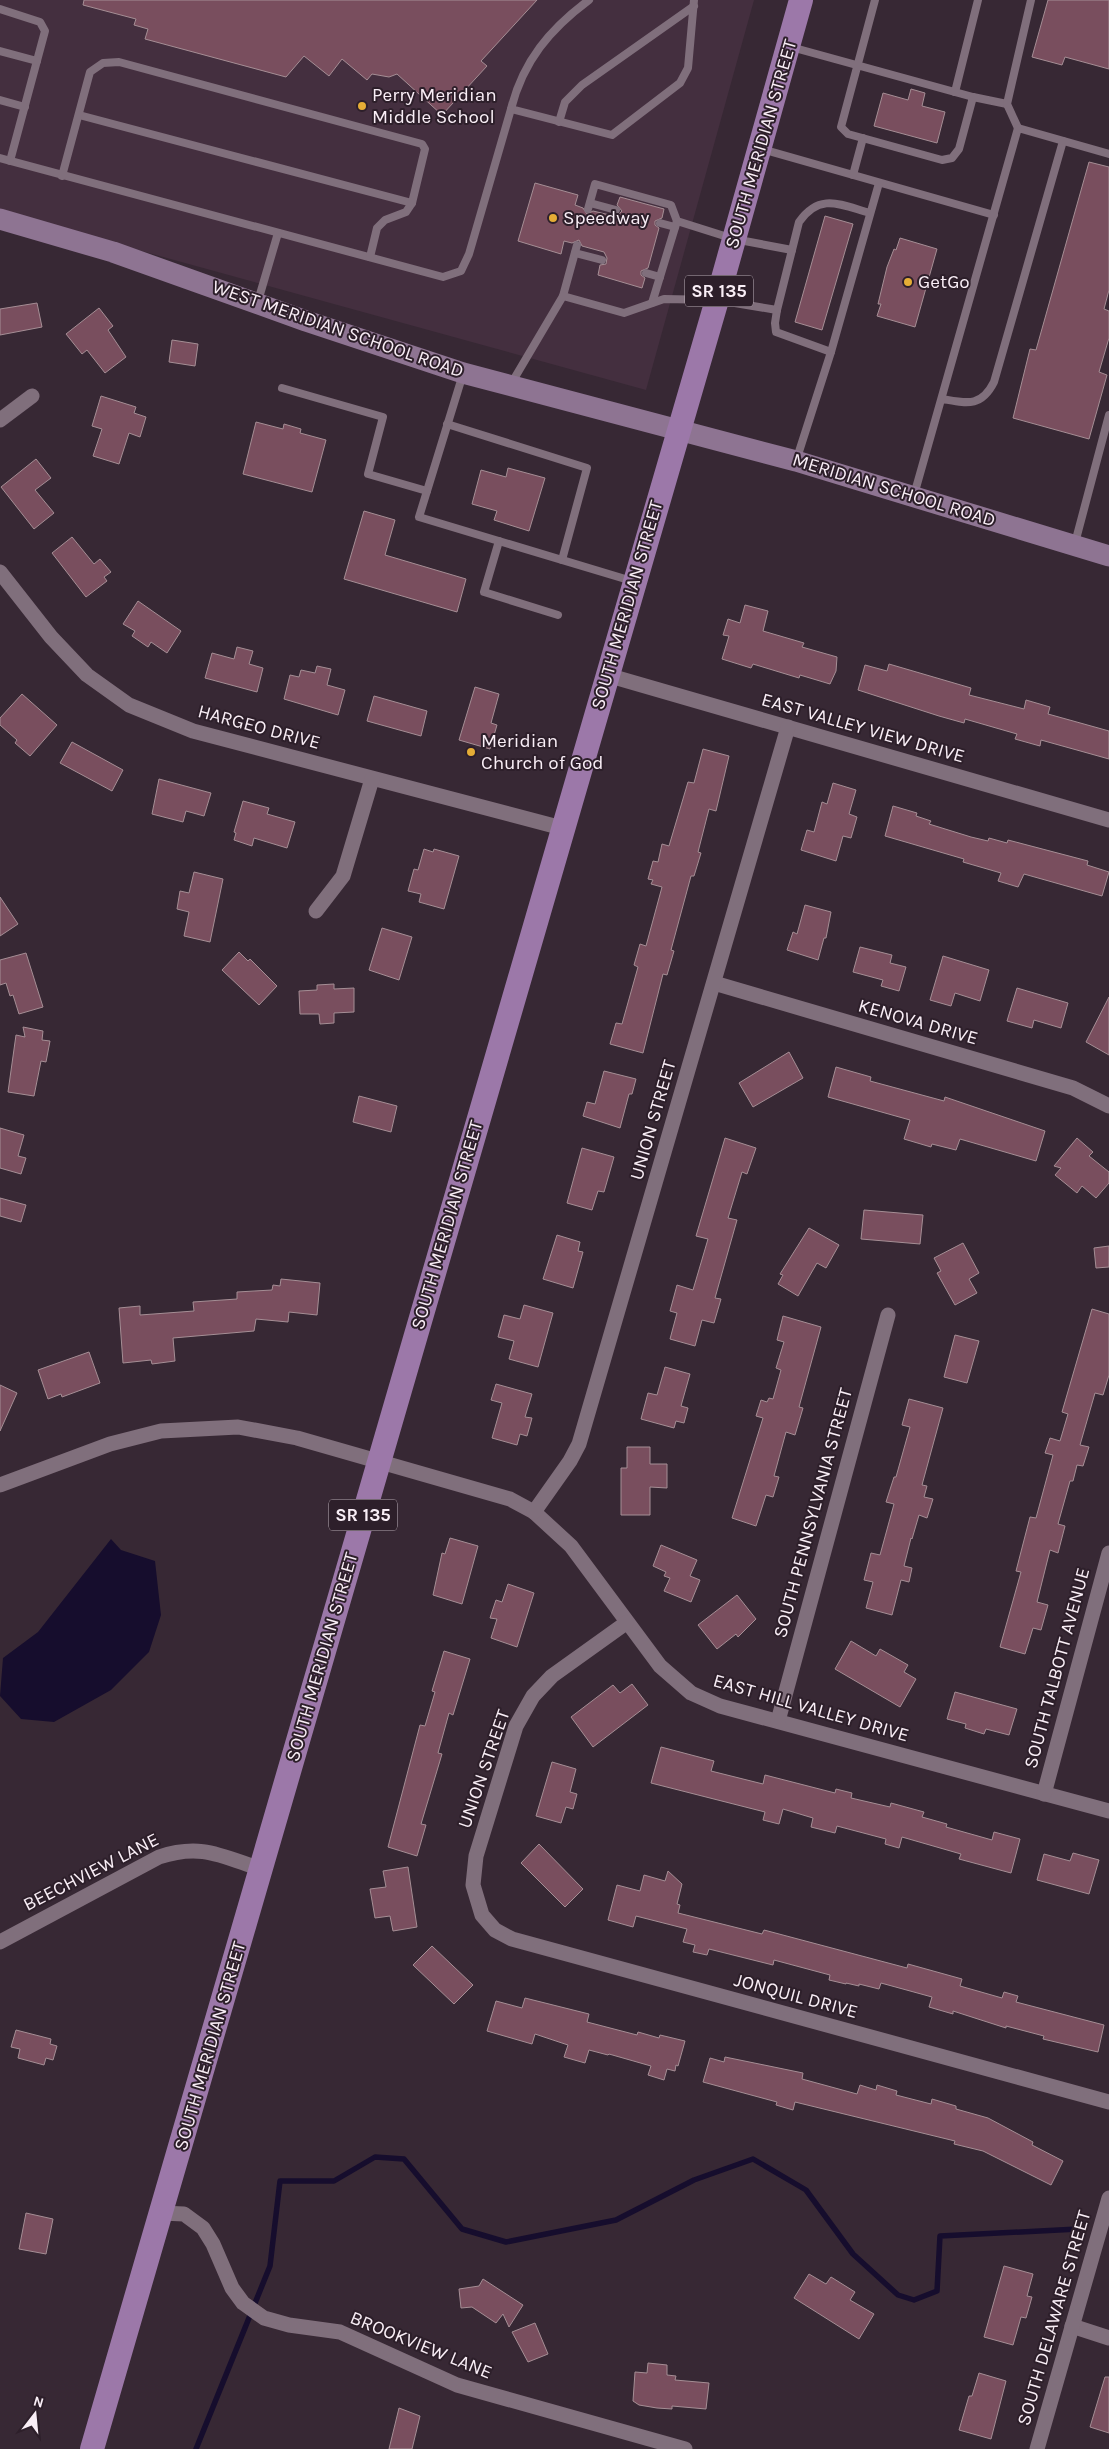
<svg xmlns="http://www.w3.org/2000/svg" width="1109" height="2449" font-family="Karla,sans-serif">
  <rect width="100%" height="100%" fill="#372834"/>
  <!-- built -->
  <path fill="#442f3f" d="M0,0H754L646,390L0,212Z"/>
  <!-- water -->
  <path fill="#160d2d" d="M111,1539L121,1550L155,1561L161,1615L149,1652L111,1690L54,1722L21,1719L0,1696L3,1658L38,1632Z"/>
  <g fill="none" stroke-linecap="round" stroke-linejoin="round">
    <!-- stream -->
    <path stroke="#160d2d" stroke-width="5.5" d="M196,2449L270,2266L280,2181H334L375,2157L404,2159L462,2229L506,2242L616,2220L694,2180L753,2159L806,2190L853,2254L898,2295L914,2300L937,2291L940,2236L1078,2229"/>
  </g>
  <!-- building -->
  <g fill="#794e5e" stroke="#a58e95">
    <path d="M84,0H537L481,61L487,66L442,115L397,74L389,77L372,74L367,80L342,59L329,76L304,56L286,77L145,39L148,29L134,25L136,19L83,5Z"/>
    <path d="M1048,0H1109V69L1065,57L1062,65L1032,57Z"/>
    <path d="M911,89L925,93L922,106L945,112L937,143L874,126L883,93L908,100Z"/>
    <path d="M1089,162L1109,167V290L1104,309L1109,311V338L1099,372L1107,375L1089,439L1013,418L1030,349L1036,350Z"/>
    <path d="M535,183L578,195L575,205L583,208L587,214L593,211L614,216L618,215L622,211L617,205L620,197L664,209L662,218L655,221V225L659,228L648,268L641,271V275L645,278L642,288L598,275L600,265L606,264L607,258L604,252L582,246L579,240L572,243L564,241L561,254L518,241Z"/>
    <path d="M825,216L853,224L822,330L795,322Z"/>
    <path d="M900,238L937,249L915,327L877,316L881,304H878L887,267L894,249L896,250Z"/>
    <path d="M37,303L42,327L0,335V309Z"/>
    <path d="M99,308L113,326L108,330L126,357L105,373L87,350L82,354L66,334Z"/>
    <path d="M172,340L198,344L195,366L169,362Z"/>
    <path d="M101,396L136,407L134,413L146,417L140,437L129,433L119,464L93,456L102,429L92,426Z"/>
    <path d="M256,422L283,429L284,424L301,429L300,433L326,440L312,492L243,474Z"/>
    <path d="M36,459L51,478L35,490L54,513L34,529L1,487Z"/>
    <path d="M508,468L545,478L529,531L494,520L497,511L472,504L481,470L506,477Z"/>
    <path d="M364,511L395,520L385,555L466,579L457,612L344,579Z"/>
    <path d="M72,537L94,564L100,559L111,572L104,577L107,581L86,597L52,553Z"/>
    <path d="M138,601L181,631L167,653L151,642L148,647L132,636L135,631L123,624Z"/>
    <path d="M745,605L768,611L763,631L804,643L802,647L837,657L836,671L830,684L800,675L799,678L753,664L751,668L722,659L729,636L723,635L728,619L740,623Z"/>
    <path d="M237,647L253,651L249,664L263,668L257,692L205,678L212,653L234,659Z"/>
    <path d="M889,664L971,688L969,695L1024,709L1026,700L1050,707L1048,714L1109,731V759L1041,740L1040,746L1015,739L1017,734L965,719L964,723L939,716L858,690L865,665L887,671Z"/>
    <path d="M317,666L331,669L327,685L345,690L338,715L284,699L290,675L299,677L301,670L315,673Z"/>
    <path d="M475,687L499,694L491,723L497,725L490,749L459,740Z"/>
    <path d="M22,694L57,725L30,756L15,743L17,740L0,725V718Z"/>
    <path d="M374,696L427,711L421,736L367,721Z"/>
    <path d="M72,742L123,770L112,791L60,763Z"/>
    <path d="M703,749L729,756L716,811L709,809L698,852L701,853L694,876H691L671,950L674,951L667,975L663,974L643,1053L610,1044L616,1023L622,1024L638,967L634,965L640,944L646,946L662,887L651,884L653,880L648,879L653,861L658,862L662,844L669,846L688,782L694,783Z"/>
    <path d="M159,779L211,793L204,816L186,811L183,822L152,814Z"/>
    <path d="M833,783L856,790L849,814L857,817L851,838L843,836L836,861L801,850L807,830L814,832L822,802L827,804Z"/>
    <path d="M243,801L269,808L267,814L295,822L287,848L254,838L252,846L234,840L236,833L234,832Z"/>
    <path d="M893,806L917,813L916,816L931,821L929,824L971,837L988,841L989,838L1007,843L1008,840L1088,861L1087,865L1109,872L1102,896L1024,874L1018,887L998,881L1001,873L963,862L964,859L885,836Z"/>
    <path d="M424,849L433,852L434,849L459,856L444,909L419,902L421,894L408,891L414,869L418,870Z"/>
    <path d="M194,872L223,879L210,942L184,936L189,912L177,909L180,891L189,893Z"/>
    <path d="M0,897L18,924L0,936Z"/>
    <path d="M805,905L831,912L826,938H824L818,960L787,950L793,932L797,934Z"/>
    <path d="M382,928L412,937L399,980L369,970Z"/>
    <path d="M860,947L892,955L890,963L906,967L899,991L881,986L883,980L853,972Z"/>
    <path d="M239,952L248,961L250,959L277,986L259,1005L222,970Z"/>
    <path d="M26,953L43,1007L19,1014L13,995L10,996L6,983L0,985V960Z"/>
    <path d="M943,956L989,970L980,1001L955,993L951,1006L930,1000Z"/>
    <path d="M334,984V989L354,988V1012L334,1013V1023L320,1024L319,1014H300L299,991L317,990V985Z"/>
    <path d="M1017,988L1068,1003L1061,1028L1034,1020L1032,1028L1007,1021Z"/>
    <path d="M1109,997V1055L1086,1042Z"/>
    <path d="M23,1027L43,1031L42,1040L50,1041L46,1062L41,1061L34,1096L8,1092L16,1035L25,1037Z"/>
    <path d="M789,1052L803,1078L753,1107L739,1083Z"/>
    <path d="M836,1067L871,1077L870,1081L944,1101L945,1097L1045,1131L1036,1161L960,1139L956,1150L932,1144L931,1147L904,1139L910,1120L828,1097Z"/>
    <path d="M604,1071L636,1079L632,1094H629L620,1128L583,1116L587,1102L595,1104Z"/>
    <path d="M359,1096L397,1106L391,1132L353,1122Z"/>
    <path d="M0,1128L24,1135L18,1156L26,1158L21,1174L0,1168Z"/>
    <path d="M725,1138L756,1148L747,1174L742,1172L728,1218L737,1220L715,1298L721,1299L714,1323L702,1320L695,1346L670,1339L677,1313L670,1311L677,1285L693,1290L708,1239L696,1236Z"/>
    <path d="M1077,1138L1093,1152L1089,1156L1109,1172V1183L1096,1198L1082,1186L1077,1193L1055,1175L1061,1168L1054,1166Z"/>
    <path d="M582,1148L614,1157L604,1192L598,1191L592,1210L567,1203Z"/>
    <path d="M0,1198L26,1205L21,1222L0,1216Z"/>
    <path d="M864,1210L923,1215L920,1244L861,1239Z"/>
    <path d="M809,1228L839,1245L826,1268L817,1263L798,1296L778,1284L783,1275L780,1274Z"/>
    <path d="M557,1235L580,1242L578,1251L583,1252L573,1288L543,1279Z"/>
    <path d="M963,1243L979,1273L969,1279L977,1293L955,1305L937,1273L941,1271L934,1258Z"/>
    <path d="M1109,1246V1267L1096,1268L1094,1248Z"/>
    <path d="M281,1279L320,1283L317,1315L289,1312L288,1322L256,1319L254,1331L173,1338L175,1361L152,1364L151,1360L123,1363L119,1308L140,1306V1315L194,1311L193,1302L237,1299V1292L272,1290L273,1285L280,1286Z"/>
    <path d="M524,1305L553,1313L538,1367L509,1359L514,1341L498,1337L504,1315L520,1319Z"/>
    <path d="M1092,1309L1109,1314V1375L1103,1395L1095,1393L1080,1445L1089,1447L1083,1466L1077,1465L1073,1481H1070L1058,1524L1065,1526L1058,1553L1050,1550L1037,1602L1048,1605L1041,1630L1033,1628L1025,1654L1000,1647L1021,1572L1016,1571L1030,1517L1036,1518L1053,1455L1045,1453L1050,1438L1060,1441L1068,1414L1062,1412Z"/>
    <path d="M783,1316L821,1327L799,1407L803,1408L795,1435L786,1432L774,1476L779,1477L773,1497L766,1495L756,1526L732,1518L763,1418L756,1416L761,1400L767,1402L769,1398L773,1399L781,1370L776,1368L784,1342L777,1340Z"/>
    <path d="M955,1335L979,1341L967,1383L944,1377Z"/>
    <path d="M89,1352L100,1383L62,1397L61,1394L48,1399L38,1370Z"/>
    <path d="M665,1367L690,1374L681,1406L688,1408L684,1423L676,1421L674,1428L641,1419L648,1393L657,1395Z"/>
    <path d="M496,1384L532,1394L525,1417L532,1418L527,1436L520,1434L517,1445L492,1438L502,1403L491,1400Z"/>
    <path d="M0,1385L17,1393L0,1431Z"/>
    <path d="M909,1399L943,1408L922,1485L927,1486L924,1497L933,1499L927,1518L919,1515L912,1539L911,1538L904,1566L912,1568L909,1582L901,1580L892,1615L866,1608L873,1582L864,1580L871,1553L880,1555L894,1504L886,1502L894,1477H896L910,1427L902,1425Z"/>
    <path d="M627,1447H650V1464H667V1488L650,1487V1515H621V1468H627Z"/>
    <path d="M450,1538L478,1546L462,1604L433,1595L442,1553L445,1554Z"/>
    <path d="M661,1545L697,1560L690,1576L700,1580L691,1602L664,1591L670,1578L664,1576L666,1572L653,1566Z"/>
    <path d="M508,1584L534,1593L517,1647L491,1638L497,1619L490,1618L496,1600L502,1602Z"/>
    <path d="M737,1595L756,1619L738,1637L736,1634L717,1649L698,1625Z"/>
    <path d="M851,1641L876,1656L880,1649L908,1665L904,1672L916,1679L900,1707L835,1669Z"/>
    <path d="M444,1651L470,1659L453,1715L449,1713L438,1753L442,1754L421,1824L426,1825L417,1856L388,1847L420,1725L425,1726L435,1692L432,1691Z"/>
    <path d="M632,1684L648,1705L593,1747L571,1717L613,1685L620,1693Z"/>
    <path d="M955,1692L1017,1709L1009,1735L986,1729L984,1734L965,1728L966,1724L947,1719Z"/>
    <path d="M661,1747L714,1761L711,1771L763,1784L765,1775L835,1793L836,1789L852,1793L851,1798L890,1807L891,1803L924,1812L922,1817L947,1824L946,1827L992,1840L994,1832L1020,1839L1011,1873L959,1859L961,1854L902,1837L899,1848L885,1844L886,1839L837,1826L835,1833L811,1827L813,1818L783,1809L779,1824L763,1820L765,1812L651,1783Z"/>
    <path d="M552,1762L576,1769L570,1792L577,1794L573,1809L566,1807L561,1823L536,1816Z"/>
    <path d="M539,1844L583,1889L565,1907L521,1863Z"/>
    <path d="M1073,1853L1099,1860L1089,1894L1037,1880L1044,1854L1070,1861Z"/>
    <path d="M408,1867L417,1927L393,1931L390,1916L375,1918L370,1889L386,1887L383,1871Z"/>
    <path d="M668,1871L682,1884L677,1904L680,1905L678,1913L762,1934L764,1930L907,1968L908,1964L962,1979L960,1986L1002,1998L1004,1992L1018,1996L1016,2002L1104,2025L1098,2052L1043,2039L1044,2036L1006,2026V2028L953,2011V2014L929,2007L932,1997L881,1983L879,1989L859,1984V1986L846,1983V1984L829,1980L830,1975L774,1960L773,1965L709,1949L707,1955L693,1952L695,1945L683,1942L687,1929L636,1916L633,1927L608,1920L617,1885L640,1891L644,1875L665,1881Z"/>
    <path d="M432,1946L473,1985L454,2004L413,1965Z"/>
    <path d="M525,1998L589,2014L587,2022L637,2035L638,2032L659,2038L660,2035L685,2041L678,2066L676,2065L675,2071L667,2069L664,2080L648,2075L651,2066L609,2054L608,2055L589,2050L585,2063L564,2057L568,2045L535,2034L532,2044L487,2031L496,2001L522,2008Z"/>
    <path d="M16,2030L51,2039L50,2044L57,2046L53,2060L46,2058L44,2065L18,2058L20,2049L11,2047Z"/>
    <path d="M725,2057L803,2073L802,2079L857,2094L860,2085L876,2090L877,2085L897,2091L896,2095L931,2104L932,2099L956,2106V2109L988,2118L1033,2142L1032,2145L1063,2161L1051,2185L983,2151L954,2144L955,2141L795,2102L793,2110L776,2105L777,2102L703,2082L710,2058L724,2062Z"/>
    <path d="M26,2213L53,2219L46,2254L19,2249Z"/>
    <path d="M1004,2266L1033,2274L1027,2296L1032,2297L1026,2318L1021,2317L1013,2345L984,2337Z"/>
    <path d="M809,2274L826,2284L831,2277L855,2292L850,2300L874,2314L859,2339L794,2298Z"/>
    <path d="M483,2279L523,2305L509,2327L503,2314L496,2323L472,2307L461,2308L459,2289L479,2286Z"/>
    <path d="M535,2323L548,2354L528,2362L512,2332Z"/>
    <path d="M648,2363L667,2365V2375L676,2376L675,2380L709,2383L706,2409L672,2406V2409L657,2408L639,2405L633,2401L635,2372L647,2373Z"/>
    <path d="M979,2373L1006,2381L991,2439L959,2430L969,2396H972Z"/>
    <path d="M1105,2377H1109V2433L1090,2427Z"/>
    <path d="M399,2408L420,2416L412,2449H389Z"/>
  </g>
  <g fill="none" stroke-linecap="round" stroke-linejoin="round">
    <!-- service -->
    <g stroke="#806f7c" stroke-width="8">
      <path d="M589,0C550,29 523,61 511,109L612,135L680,83L688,68L694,0"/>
      <path d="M0,9L40,22L45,31L10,161"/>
      <path d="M791,47L973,97L959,149L952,158L942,160L848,134L841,127L875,0"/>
      <path d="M0,51L37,61"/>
      <path d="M955,92L978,0"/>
      <path d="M973,97L1007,104"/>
      <path d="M0,100L25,107"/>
      <path d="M79,115L412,203"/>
      <path d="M559,122L565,102L582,85L694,6"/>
      <path d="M1018,128L1007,104L1031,0"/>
      <path d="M762,149L994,215"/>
      <path d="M0,158L443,277L461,271L469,254L511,109"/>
      <path d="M853,175L863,138"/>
      <path d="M62,176L90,72L103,63L119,62L422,144L425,149L412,203L406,212L385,220L377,228L370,257"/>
      <path d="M590,203L616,210"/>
      <path d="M588,209L595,184L671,205L677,221L734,239L792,250"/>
      <path d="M660,223L675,227"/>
      <path d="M575,253L602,260"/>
      <path d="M646,273L660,277"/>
      <path d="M563,296L577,245"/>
      <path d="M258,301L278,233"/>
      <path d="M652,303L677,221"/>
      <path d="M831,352L776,332L775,323L777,310L799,222C820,192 841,205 870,213"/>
      <path d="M463,374L419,517L632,581"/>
      <path d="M511,384L563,296L624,313L664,299L717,300L777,310"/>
      <path d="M282,388L383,417L368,474L427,491"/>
      <path d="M942,399C966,403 981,408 994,382L1063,141"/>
      <path d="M447,424L587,468L562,560"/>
      <path d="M796,461L831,352L879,183"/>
      <path d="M914,495L1018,128L1109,154"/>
      <path d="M499,541L484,592L558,615"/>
      <path d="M1075,543L1109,415"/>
    </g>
    <!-- minor -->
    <g stroke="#806f7c" stroke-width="15">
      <path d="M0,420L32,396"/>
      <path d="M0,572L51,637L87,675L129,705L193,731L562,828"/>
      <path d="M607,675L1109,820"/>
      <path d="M316,911L343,876L372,779"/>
      <path d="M714,983L1073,1088L1109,1106"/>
      <path d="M0,1485L110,1444L161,1431L238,1427L297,1438L510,1499L534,1512L571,1546L660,1666L691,1693L720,1706L1109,1811"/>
      <path d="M534,1512L570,1461L579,1444L788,727"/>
      <path d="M626,1623L552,1676L533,1696L516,1726L476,1856L473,1885L482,1915L495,1930L512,1939L1109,2102"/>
      <path d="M778,1721L888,1315"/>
      <path d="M1044,1794L1109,1553"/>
      <path d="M0,1942L159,1857C201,1843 221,1856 261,1869"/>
      <path d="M161,2213L184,2214L203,2228L213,2244L232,2288L243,2303L264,2318L289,2325L340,2332L457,2385L685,2449"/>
      <path d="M1072,2326L1109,2338"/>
      <path d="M1037,2449L1109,2198"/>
    </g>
    <!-- secondary -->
    <path stroke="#8e7492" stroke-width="21" d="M0,219L113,252L306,321L463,373L796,461L1109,556"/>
    <!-- primary -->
    <path stroke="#9c78a9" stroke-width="24" d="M92,2449L717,300L801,0"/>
  </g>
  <!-- markers -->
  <g fill="#e5ad36" stroke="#2d1f2a" stroke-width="2">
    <circle cx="362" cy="106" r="5"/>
    <circle cx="553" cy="218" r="5"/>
    <circle cx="908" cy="282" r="5"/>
    <circle cx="471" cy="752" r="5"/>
  </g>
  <g text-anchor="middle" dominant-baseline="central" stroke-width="4" stroke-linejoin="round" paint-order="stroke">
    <!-- shield labels -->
    <g fill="#2d1f2a" stroke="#bcb0b9" stroke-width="1">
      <rect x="685" y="275.5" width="68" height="31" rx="4"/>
      <rect x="329" y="1499.5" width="68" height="31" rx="4"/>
    </g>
    <g font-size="18" font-weight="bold" fill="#f9eef6">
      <text x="719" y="291">SR 135</text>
      <text x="363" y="1515">SR 135</text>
    </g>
    <!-- poi labels -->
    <g font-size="19" fill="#f9eef6" stroke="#2d1f2a" text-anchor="start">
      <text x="372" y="95">Perry Meridian<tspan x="372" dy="22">Middle School</tspan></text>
      <text x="563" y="218">Speedway</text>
      <text x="918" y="282">GetGo</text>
      <text x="481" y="741">Meridian<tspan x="481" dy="22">Church of God</tspan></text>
    </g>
    <!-- street labels -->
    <g font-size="19" fill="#f9eef6" stroke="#2d1f2a">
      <text transform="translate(761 144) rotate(-74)">SOUTH MERIDIAN STREET</text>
      <text transform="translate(338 329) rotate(19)">WEST MERIDIAN SCHOOL ROAD</text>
      <text transform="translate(894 490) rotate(17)">MERIDIAN SCHOOL ROAD</text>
      <text transform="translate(627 605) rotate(-74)">SOUTH MERIDIAN STREET</text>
      <text transform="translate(259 727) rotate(15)">HARGEO DRIVE</text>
      <text transform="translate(863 728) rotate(16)">EAST VALLEY VIEW DRIVE</text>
      <text transform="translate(918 1022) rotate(16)">KENOVA DRIVE</text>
      <text transform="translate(653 1120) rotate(-74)">UNION STREET</text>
      <text transform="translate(447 1225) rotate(-74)">SOUTH MERIDIAN STREET</text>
      <text transform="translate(813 1513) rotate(-75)">SOUTH PENNSYLVANIA STREET</text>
      <text transform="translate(322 1657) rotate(-74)">SOUTH MERIDIAN STREET</text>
      <text transform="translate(1057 1668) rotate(-75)">SOUTH TALBOTT AVENUE</text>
      <text transform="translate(811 1708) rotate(16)">EAST HILL VALLEY DRIVE</text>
      <text transform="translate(484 1769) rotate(-71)">UNION STREET</text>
      <text transform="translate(91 1872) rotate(-27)">BEECHVIEW LANE</text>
      <text transform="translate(796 1996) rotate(15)">JONQUIL DRIVE</text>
      <text transform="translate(210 2046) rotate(-74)">SOUTH MERIDIAN STREET</text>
      <text transform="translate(1054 2318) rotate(-74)">SOUTH DELAWARE STREET</text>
      <text transform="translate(421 2345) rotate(22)">BROOKVIEW LANE</text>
    </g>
  </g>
  <!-- north arrow -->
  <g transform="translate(35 2414) rotate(16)" stroke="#2d1f2a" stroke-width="4" paint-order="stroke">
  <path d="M0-4L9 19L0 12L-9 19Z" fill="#f9eef6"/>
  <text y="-8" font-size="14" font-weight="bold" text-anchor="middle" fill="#f9eef6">N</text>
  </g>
</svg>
